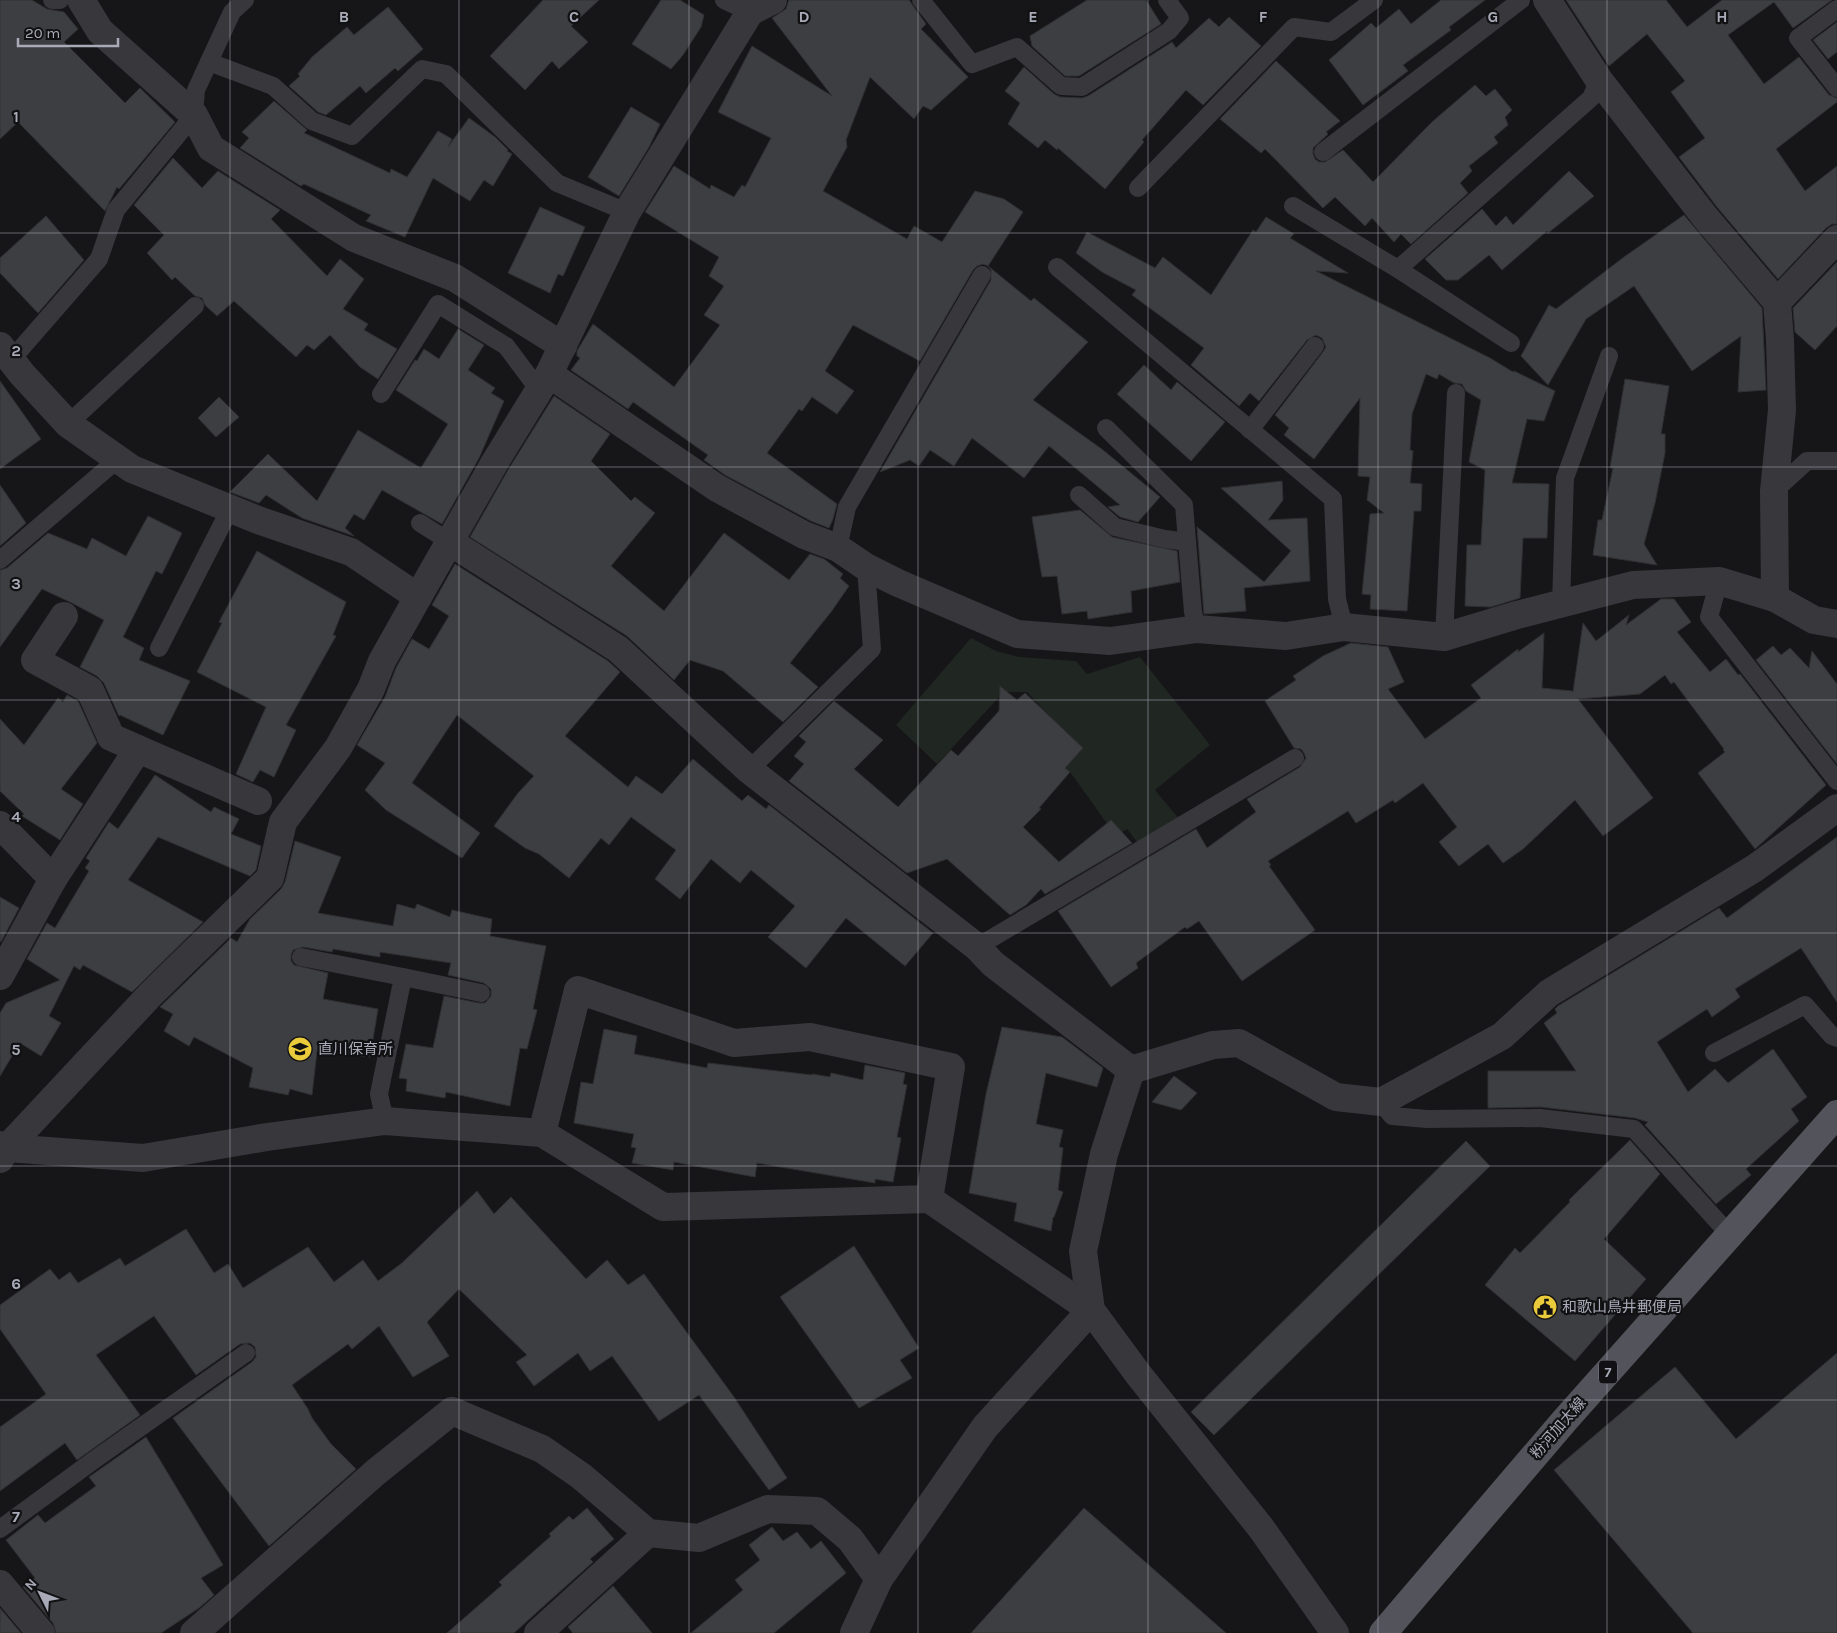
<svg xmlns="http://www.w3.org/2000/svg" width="1837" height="1633" font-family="Karla,'Noto Sans JP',sans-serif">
  <rect width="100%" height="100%" fill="#161517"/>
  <!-- green -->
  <path fill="#202722" d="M971,638L996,651L1019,657L1076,661L1087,674L1140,657L1210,745L1155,790L1180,820L1137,842L1127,829L1116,836L1070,772L1064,766L1079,748L1027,692H1004L937,764L896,725Z"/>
  <!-- building -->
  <g fill="#3d3e41" stroke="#303033">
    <path d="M0,0H32L47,9L64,12L78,29L64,42L125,103L140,88L175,122L119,189L117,187L105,211L18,122L0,139Z"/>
    <path d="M543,0H599L571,26L588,42L559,69L552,61L525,90L490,56Z"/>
    <path d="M661,0H680L704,15L701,27L683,55L671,69L632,44Z"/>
    <path d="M789,0H909L926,24L921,29L968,77L931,110L923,106L914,119L870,77L846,140L847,147L823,191L907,239L914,226L942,242L975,191L1004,199L1023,212L988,266L1031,301L1034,298L1088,342L1033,400L1103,450L1160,497L1138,522L1120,517L1108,507L1120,505L1049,446L1024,478L972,438L954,466L930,450L919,466L910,460L880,472L991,280V270L988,266L983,264L977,266L973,270L920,361L853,325L825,371L854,391L837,414L812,397L802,411L799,409L767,453L837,504L833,519L829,528L811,521L725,475L704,460L708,455L633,402L628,409L571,370L580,358L577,356V351L593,324L674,387L720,325L704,315L724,286L709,276L719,257L645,212L674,166L710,189L711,185L734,197L742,185L745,187L771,138L718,112L752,46L832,96L772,18L786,9Z"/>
    <path d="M1087,0H1146L1161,24L1079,76H1065L1032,46L1030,36Z"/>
    <path d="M1441,0H1485L1449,27L1451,30L1403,65L1408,71L1363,105L1329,60L1371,23L1376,28L1399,9L1411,24Z"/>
    <path d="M1566,0H1666L1687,27L1722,0H1832L1793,28L1774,2L1728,35L1764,84L1799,57L1829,95L1837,98V102L1776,149L1805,191L1837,166V224H1832L1826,228L1778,279L1717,207L1679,157L1705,138L1671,92L1685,81L1647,34L1609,66Z"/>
    <path d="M388,7L423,49L398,71L395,68L366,93L360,86L326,115L318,112L289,86L300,76L298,74L312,57L347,27L354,35Z"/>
    <path d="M1229,17L1261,46L1203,105L1186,90L1142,140L1144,142L1105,189L1058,148L1057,150L1045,140L1038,148L1008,124L1020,103L1005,91L1024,67L1054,94L1060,97L1082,98L1088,96L1172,42L1176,48L1209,18L1219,27Z"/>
    <path d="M1837,22V52L1828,59L1813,40Z"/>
    <path d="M1276,61L1340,121L1326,132L1328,134L1313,148V154L1315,159L1319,162H1325L1343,150L1373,182L1432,122L1475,85L1486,96L1495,89L1512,110L1505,117L1508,125L1494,137L1498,143L1469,166L1472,171L1460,183L1468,193L1411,244L1401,234L1394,242L1372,218L1365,226L1335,197L1323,208L1265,149L1261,153L1220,119Z"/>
    <path d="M274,101L307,130L304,133L390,173L391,169L407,177L438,131L452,139L448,147L469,118L495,137L508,150L507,151L512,154L493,186L484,180L470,201L433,178L405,237L366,221L371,215L304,184L301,186L240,148L249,138L242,132Z"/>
    <path d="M631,107L660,124L649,147L619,196L588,177Z"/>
    <path d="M173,158L202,188L218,171L280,210L271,219L327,276L340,259L364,279L343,309L368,324L364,330L397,349L378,379L360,367L330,335L314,350L307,345L296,357L234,301L217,316L205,305L202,298L195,296L175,277L172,280L147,253L164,235L134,205Z"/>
    <path d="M1569,171L1594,196L1548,233L1547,231L1502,270L1489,255L1458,280H1446L1425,259L1482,209L1496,226L1506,216L1513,225Z"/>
    <path d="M540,207L585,227L563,276L558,274L550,293L508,273Z"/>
    <path d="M1684,215L1762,308L1766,390L1738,392L1741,336L1692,371L1634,286L1586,319L1548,385L1521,356L1549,305L1556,309L1624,257Z"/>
    <path d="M46,216L84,260L38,313L0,273V258Z"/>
    <path d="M1266,217L1294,234L1290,238L1348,273L1316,271L1490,358L1513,372L1514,371L1555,391L1544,421L1527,419L1512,483L1549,484L1547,538H1523L1520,598L1491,607L1465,606L1467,545H1481L1485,470L1469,462L1481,400L1466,391L1462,384L1454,383L1439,374L1437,379L1426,374L1412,414L1410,450L1413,451L1410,483L1422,484L1421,511H1414L1407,611L1370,609L1371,595L1362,594L1370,514L1384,513L1367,500L1370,477L1358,476L1360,398L1314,459L1284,435L1289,428L1275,415L1323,352L1326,347L1322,338L1316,335L1307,340L1259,401L1250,393L1239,406L1191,365L1204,348L1132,295L1136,290L1102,272L1076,253L1087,232L1155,268L1163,257L1211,295L1253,230L1256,232Z"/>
    <path d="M1837,262V326L1815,350L1795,332L1793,308Z"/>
    <path d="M458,329L484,345L468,370L495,388L491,393L504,401L479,458L442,524L382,490L364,520L354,514L345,528L354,536L302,518L266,495L259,503L230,492L268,454L317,501L358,430L421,468L448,424L396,390L415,360L417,361L424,349L439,359Z"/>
    <path d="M1144,365L1171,390L1177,382L1225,422L1191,461L1117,394Z"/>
    <path d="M1625,379L1669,386L1661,434H1665V453L1655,503L1644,544L1657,565L1593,555L1598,520H1602L1613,468H1610Z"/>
    <path d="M0,381L41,439L0,469Z"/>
    <path d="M554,396L610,434L591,461L631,501L635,497L655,513L611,566L664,611L724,533L789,580L810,554L824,559L843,574L840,578L849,586L831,612L790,663L818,687L783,722L723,671L690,660L674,680L627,636L470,537L508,470Z"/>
    <path d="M219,397L239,417L216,437L198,418Z"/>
    <path d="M1282,481L1283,500L1268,520L1307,518L1310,581L1244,588L1246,611L1204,614L1197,527L1264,582L1291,551L1221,488Z"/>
    <path d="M0,485L26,523L0,546Z"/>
    <path d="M1080,510L1112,537L1177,551L1180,582L1131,591L1132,612L1088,619L1087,611L1062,614L1057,576L1042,577L1032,517Z"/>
    <path d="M148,516L182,533L162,574L156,571L123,637L144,648L139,660L190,681L163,735L120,715L119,716L104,683L97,676L80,667L104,620L72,603L42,589L0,647V570L7,568L48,533L87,549L92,538L126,556Z"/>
    <path d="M257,551L346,602L333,635L336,636L286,725L296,730L274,777L260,770L253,782L236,774L266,707L197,672L222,623L219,622Z"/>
    <path d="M455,564L608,661L620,672L565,736L628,787L636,776L662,794L693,759L742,801L748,795L766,809L769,805L933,933L905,966L846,918L806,968L768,937L795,906L751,870L740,883L711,859L680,899L655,879L676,850L631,817L609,845L601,838L569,878L539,854L525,848L494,826L518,793L534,776L457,715L412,783L480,833L462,858L386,810L365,790L385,763L357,745L385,697L396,668L412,639L429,649L449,616L432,605Z"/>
    <path d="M1661,599H1674L1691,622L1677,632L1710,672L1726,659L1738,675L1740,674L1826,785L1755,849L1698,773L1725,752L1723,750L1724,749L1674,682L1671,684L1665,675L1640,694L1578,699L1653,798L1603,836L1575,800L1523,849L1503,863L1488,844L1459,866L1439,842L1457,827L1423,783L1395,803L1393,800L1356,823L1348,811L1268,861L1271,865L1269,866L1315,930L1242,981L1199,921L1187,929L1185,927L1136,963L1138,968L1111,987L1058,911L1196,829L1207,848L1256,812L1247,799L1300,767L1306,758L1304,753L1301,749L1294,748L1265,701L1296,680L1293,676L1323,656L1351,643L1388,647L1404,682L1388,689L1425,739L1481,698L1471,685L1518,649V652L1544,633L1542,688L1572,691L1573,692L1583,623L1596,641L1629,615L1626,625Z"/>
    <path d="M1773,646L1781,655L1790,648L1809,668L1812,651L1837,684V764L1756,660Z"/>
    <path d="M1000,686L1017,700L1025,693L1083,748L1065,768L1070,772L1039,808L1041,809L1023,827L1059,862L1111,820L1132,843L1045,894L1041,889L1026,905L1010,915L947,859L907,873L789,781L804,764L794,756L806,742L799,736L834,701L883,740L854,769L898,807L951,750L958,756L999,711Z"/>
    <path d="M67,695L78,701L97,743L61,789L83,804L60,840L22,816L24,814L0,791V719L24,745L58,698L63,702Z"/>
    <path d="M155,775L211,812L214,807L239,819L231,834L261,846L256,870L250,876L158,837L128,880L203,922L132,992L83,965L80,970L74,966L49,1016L61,1023L41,1056L20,1043L0,1076V1013L6,1003L60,980L27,959L47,923L55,928L89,871L85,868L90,861L86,858L109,822L118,829Z"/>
    <path d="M1837,837V1002L1801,948L1735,989L1740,997L1712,1017L1707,1009L1657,1042L1688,1092L1715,1069L1728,1083L1773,1049L1807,1097L1791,1109L1799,1121L1746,1169L1751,1175L1716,1204L1645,1125L1648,1122L1635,1118L1541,1107L1488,1108V1071H1576L1544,1023L1557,1013L1555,1009L1558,1006L1719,908L1727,918Z"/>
    <path d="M295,841L341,857L318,913L393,926L397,904L415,909L417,904L450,917L452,910L492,919L490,936L546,946L533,1009L537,1010L527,1049L520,1048L510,1106L446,1092L445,1098L406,1091L407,1079L399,1078L406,1044L433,1048L444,996L479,1003H485L491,996V989L484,983L448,975L451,963L380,952V957L333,949L332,952L303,947L293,950L291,955V961L294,965L328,973L323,999L378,1009L370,1057L317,1051L312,1095L290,1089L288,1095L249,1087L253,1068L194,1037L189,1046L164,1031L173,1014L160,1007L231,938L237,942L250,919L281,889L285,882Z"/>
    <path d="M0,897L19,908L1,942L0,941Z"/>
    <path d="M1002,1027L1062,1037L1103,1068L1097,1087L1046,1073L1036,1124L1063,1130L1059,1147L1063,1148L1058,1190L1063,1192L1054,1217H1053L1051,1231L1014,1221L1017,1203L969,1193L986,1094Z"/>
    <path d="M604,1029L637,1036L634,1054L707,1068L708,1063L812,1075V1074L830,1077L831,1073L863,1080L865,1065L905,1073L903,1084L907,1085L897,1137L901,1138L893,1182L875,1179V1183L757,1163L755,1177L674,1162L673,1170L632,1163L636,1148L631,1147L634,1134L574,1123L581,1082L593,1084Z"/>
    <path d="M1174,1076L1197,1093L1181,1110L1152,1102Z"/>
    <path d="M1630,1140L1660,1174L1604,1239L1646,1279L1575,1361L1485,1285L1515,1248L1520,1253L1570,1202L1569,1200Z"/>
    <path d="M1466,1141L1490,1166L1214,1435L1191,1412Z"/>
    <path d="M477,1191L494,1214L511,1197L586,1279L607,1260L628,1285L644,1274L734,1397L787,1478L769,1490L699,1395L659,1421L612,1356L590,1371L578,1353L534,1386L516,1362L527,1355L459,1289L427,1322L449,1356L413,1377L379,1326L352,1349L348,1344L292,1385L308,1409L312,1418L331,1444L356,1469L269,1546L173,1418L252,1362L256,1357L255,1347L250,1343L240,1344L196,1375L154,1316L96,1355L140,1415L77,1460L65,1443L0,1491V1427L46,1394L0,1329V1305L50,1269L59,1280L70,1272L78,1283L120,1258L125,1266L186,1229L214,1273L228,1264L243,1288L308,1247L334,1282L363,1260L378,1281L402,1263Z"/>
    <path d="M854,1246L919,1348L900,1360L912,1378L859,1408L780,1297Z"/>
    <path d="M1837,1353V1633H1693L1554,1470L1675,1367L1736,1439Z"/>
    <path d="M146,1437L223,1565L201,1578L214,1595L199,1608L161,1633H56L53,1623L23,1587L35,1578L6,1540L38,1515L45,1523L96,1486L89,1477Z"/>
    <path d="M587,1508L614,1539L590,1559L593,1562L547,1603L514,1633H447L502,1585L499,1582L551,1536L549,1534L569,1516L573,1520Z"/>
    <path d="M1084,1508L1226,1633H971Z"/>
    <path d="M772,1527L783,1541L797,1532L811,1549L821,1541L846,1573L774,1633H691L743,1590L735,1580L760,1560L749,1545Z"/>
    <path d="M613,1586L652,1633H573L568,1627Z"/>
    <path d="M0,1608L21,1633H0Z"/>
  </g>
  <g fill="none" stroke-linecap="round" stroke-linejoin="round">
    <!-- lane -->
    <g stroke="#37373c" stroke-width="18">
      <path d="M52,0H60"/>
      <path d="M724,0L750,12"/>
      <path d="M921,0L972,64L1017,47L1061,86L1082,87L1169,31L1180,18L1167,0"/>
      <path d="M1837,9L1798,38L1837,88"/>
      <path d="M209,62L273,86L312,121L352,136L422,69L446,74L557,183L627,212"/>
      <path d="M1323,152L1521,0"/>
      <path d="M1138,188L1294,27L1331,32L1374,0"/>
      <path d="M1293,206L1398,269L1591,98L1599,80"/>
      <path d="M1057,267L1333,499L1337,599L1344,627"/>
      <path d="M1398,269L1511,343"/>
      <path d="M11,360L99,259L116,210L194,115L196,90L232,12L245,0"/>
      <path d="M381,394L438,304L506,346L539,390"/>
      <path d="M68,424L195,306"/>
      <path d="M1106,428L1184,505L1193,612L1197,629"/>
      <path d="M1250,430L1315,346"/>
      <path d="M1774,491L1807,461H1837"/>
      <path d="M1079,495L1115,527L1165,539L1187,542"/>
      <path d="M420,523L450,542"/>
      <path d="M838,548L847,507L982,275"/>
      <path d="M0,560L118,459"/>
      <path d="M1719,581L1709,617L1837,781"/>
      <path d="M1561,604L1565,478L1609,356"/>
      <path d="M1444,637L1456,393"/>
      <path d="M159,648L230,509"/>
      <path d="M749,770L872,649L866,567"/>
      <path d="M977,947L1295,758"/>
      <path d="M301,957L403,977L379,1094L385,1121"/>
      <path d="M403,977L481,993"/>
      <path d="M1714,1053L1805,1005L1832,1036L1837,1038"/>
      <path d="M1381,1102L1392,1116L1427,1119L1540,1118L1634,1129L1729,1234"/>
      <path d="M0,1529L94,1460L246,1353"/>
    </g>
    <!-- street -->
    <g stroke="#37373c" stroke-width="28">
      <path d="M81,0L100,31L194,115L211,148L354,238L455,278L563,346"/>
      <path d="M1547,0L1599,80L1705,217L1777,302L1780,340L1782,410L1774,491L1775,598"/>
      <path d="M1777,302L1837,239"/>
      <path d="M0,346L22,374L68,424L132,469L258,520L351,552L418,597"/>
      <path d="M549,374L717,488L804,535L838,548L866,567L898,583L1017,634L1110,641L1197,629L1286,636L1344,627L1444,637L1517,615L1633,585L1719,581L1775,598L1814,620L1837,624"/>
      <path d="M450,542L618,649L749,770L977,947L993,964L1131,1070"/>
      <path d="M64,616L35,660L90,690L111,737L138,749"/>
      <path d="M0,825L53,879"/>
      <path d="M0,976L53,879L138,749L258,801"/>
      <path d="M1131,1070L1213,1045L1239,1043L1336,1097L1381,1102L1502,1036L1549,993L1755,868L1837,808"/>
      <path d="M1131,1070L1104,1154L1083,1251L1091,1310L1138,1374L1261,1528L1335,1633"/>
      <path d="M542,1133L578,990L734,1043L810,1037L951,1067L929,1199"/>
      <path d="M0,1145L7,1148L143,1158L267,1137L385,1121L542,1133L663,1207L929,1199L1091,1310L985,1427L879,1579L854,1633"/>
      <path d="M0,1159L7,1148L151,994L270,878L283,822L338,748L371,689L382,661L418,597L495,462L549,374L627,212L750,12L773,0"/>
      <path d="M0,1584L41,1633"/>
      <path d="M194,1633L376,1472L452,1411L542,1449L581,1476L648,1533L699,1538L768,1509L817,1511L850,1539L879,1579"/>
      <path d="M538,1633L648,1533"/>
    </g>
    <!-- primary -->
    <path stroke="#53535b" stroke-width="28" d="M1383,1633L1565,1420L1837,1114"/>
  </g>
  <!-- grid -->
  <path fill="none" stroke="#a8aab7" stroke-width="1" stroke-opacity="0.55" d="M230,0V1633M459,0V1633M689,0V1633M918,0V1633M1148,0V1633M1378,0V1633M1607,0V1633M0,233H1837M0,467H1837M0,700H1837M0,933H1837M0,1166H1837M0,1400H1837"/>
  <!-- icons -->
  <defs>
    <symbol id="school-disc" viewBox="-11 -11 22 22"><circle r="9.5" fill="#eacb3b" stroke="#111012"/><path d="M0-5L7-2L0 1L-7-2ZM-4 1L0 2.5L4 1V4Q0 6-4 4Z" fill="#111"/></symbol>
    <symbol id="civic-disc" viewBox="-11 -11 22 22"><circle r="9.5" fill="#eacb3b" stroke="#111012"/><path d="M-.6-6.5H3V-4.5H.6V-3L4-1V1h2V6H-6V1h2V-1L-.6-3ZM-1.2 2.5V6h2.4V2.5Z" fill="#111"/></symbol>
  </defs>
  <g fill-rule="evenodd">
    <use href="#school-disc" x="286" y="1035" width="28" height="28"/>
    <use href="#civic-disc" x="1531" y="1293" width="28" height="28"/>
  </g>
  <g text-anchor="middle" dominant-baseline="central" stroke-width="4.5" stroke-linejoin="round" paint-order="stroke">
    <!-- shield labels -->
    <rect fill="#111012" stroke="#7b7c86" stroke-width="1" x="1599" y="1360.5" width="18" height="23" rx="4"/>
    <g font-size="14" font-weight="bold" fill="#a8aab7">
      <text x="1608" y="1372">7</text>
    </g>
    <!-- poi labels -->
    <g font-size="15" fill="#a8aab7" stroke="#111012" text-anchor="start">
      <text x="318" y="1049">直川保育所</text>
      <text x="1562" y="1307">和歌山鳥井郵便局</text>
    </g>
    <!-- street labels -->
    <g font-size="15" fill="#a8aab7" stroke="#111012">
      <text transform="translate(1558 1428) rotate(-49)">粉河加太線</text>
    </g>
  </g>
  <g font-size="16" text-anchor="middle" font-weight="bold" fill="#a8aab7" stroke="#111012" stroke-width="4.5" stroke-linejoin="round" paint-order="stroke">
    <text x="344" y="22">B</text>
    <text x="574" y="22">C</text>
    <text x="804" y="22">D</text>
    <text x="1033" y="22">E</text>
    <text x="1263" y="22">F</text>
    <text x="1493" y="22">G</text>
    <text x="1722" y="22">H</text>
    <text x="16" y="122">1</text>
    <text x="16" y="356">2</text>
    <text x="16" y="589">3</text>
    <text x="16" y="822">4</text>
    <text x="16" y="1055">5</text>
    <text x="16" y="1289">6</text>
    <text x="16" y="1522">7</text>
  </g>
  <!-- north arrow -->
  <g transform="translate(40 1593) rotate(312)" stroke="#111012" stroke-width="4" paint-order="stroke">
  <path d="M0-4L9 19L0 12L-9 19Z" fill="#a8aab7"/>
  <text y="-8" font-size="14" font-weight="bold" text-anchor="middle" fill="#a8aab7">N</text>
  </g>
  <!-- scale -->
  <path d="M18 38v8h100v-8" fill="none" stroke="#a8aab7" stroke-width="2.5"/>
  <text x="25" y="38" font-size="15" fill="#a8aab7" stroke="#111012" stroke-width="4" paint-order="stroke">20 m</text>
</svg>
